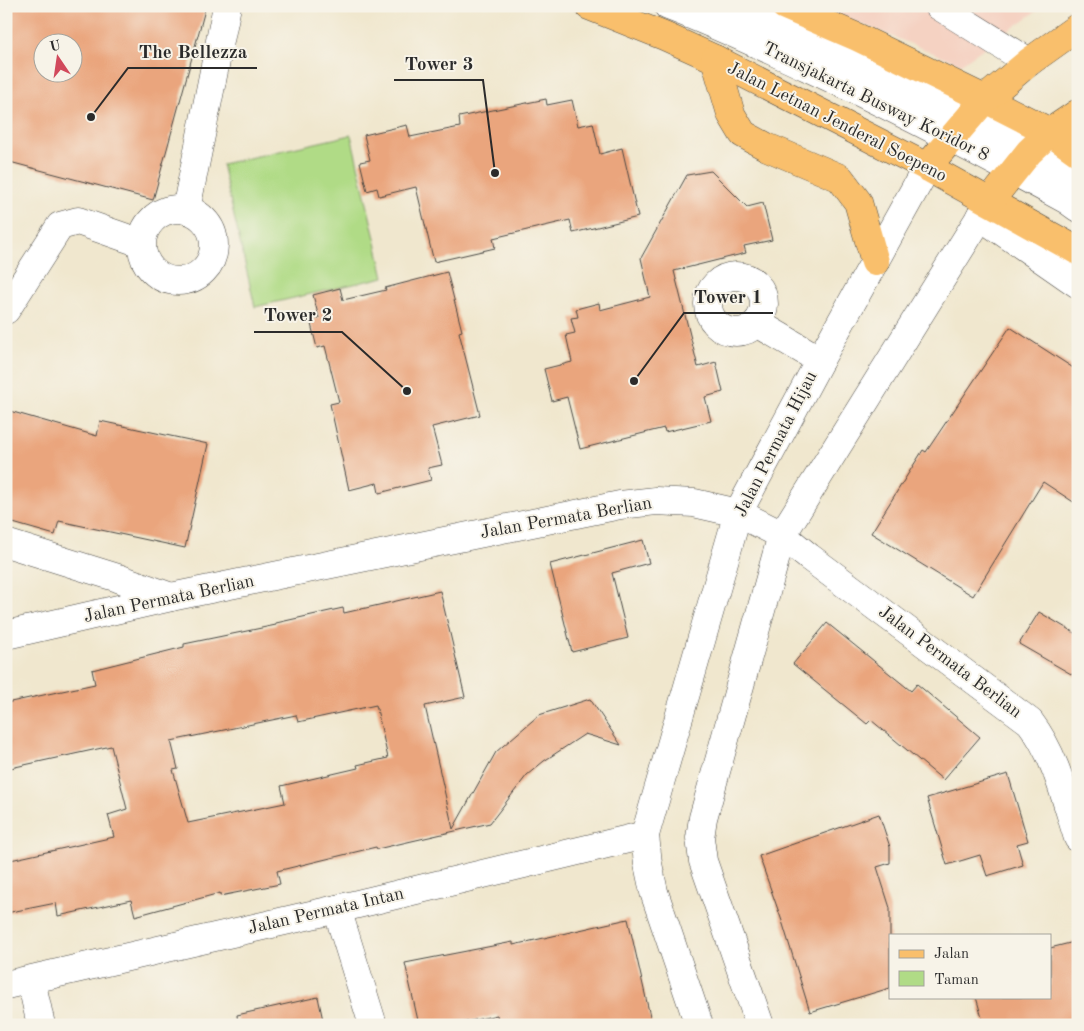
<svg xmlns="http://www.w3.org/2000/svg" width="1084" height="1031" font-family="'Old Standard TT',serif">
  <rect width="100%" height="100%" fill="#f7f3e8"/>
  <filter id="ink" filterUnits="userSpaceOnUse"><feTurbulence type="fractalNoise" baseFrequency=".02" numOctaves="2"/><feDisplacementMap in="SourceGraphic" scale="10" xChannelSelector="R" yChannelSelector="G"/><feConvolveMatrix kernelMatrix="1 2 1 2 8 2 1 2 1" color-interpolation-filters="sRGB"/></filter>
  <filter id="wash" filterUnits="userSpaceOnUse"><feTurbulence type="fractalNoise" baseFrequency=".0096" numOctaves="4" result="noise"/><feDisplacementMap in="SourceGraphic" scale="20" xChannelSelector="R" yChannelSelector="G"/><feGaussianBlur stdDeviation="1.12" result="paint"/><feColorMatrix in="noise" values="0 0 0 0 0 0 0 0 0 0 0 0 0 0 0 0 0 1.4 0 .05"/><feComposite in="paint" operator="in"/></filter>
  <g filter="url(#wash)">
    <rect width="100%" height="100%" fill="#f0e7ce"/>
    <!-- built -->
    <path fill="#f5d2c2" d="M817,6H1044L961,64Z"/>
    <!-- green -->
    <path fill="#b0db86" stroke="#6e8358" d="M351,135L384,277L255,307L222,164Z"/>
    <g id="blocks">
      <!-- building -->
      <g fill="#eaa57d" fill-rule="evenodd">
        <path d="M6,6H206L153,200L6,161ZM42,42H72V72H42Z"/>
        <path d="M546,99L547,105L572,100L578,126L593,123L600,154L622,148L638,217L573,233L570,220L493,238L495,248L434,262L416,187L379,196L377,188L367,191L360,162L370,160L364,135L407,125L410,137L460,127L459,117Z"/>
        <path d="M711,171L747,207L763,203L772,240L744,246L746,253L674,271L698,367L716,362L723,392L705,397L711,421L665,432L664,428L580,449L567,397L552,401L544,369L572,362L566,335L575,333L571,318L578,317L576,309L599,303L600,310L650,297L641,258L687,175Z"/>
        <path d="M447,272L462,331L459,332L480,415L432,427L442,465L428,468L431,480L379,493L377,483L349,490L330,404L339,402L325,346L317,348L310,320L319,318L313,295L340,288L343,300L386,290L385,288Z"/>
        <path d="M1010,327L1078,371V505L1043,482L973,596L871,533L923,450L926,452Z"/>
        <path d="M6,410L97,436L100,421L208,444L185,548L59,521L55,535L6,521Z"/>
        <path d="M643,540L649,563L612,573L628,638L572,652L550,564Z"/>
        <path d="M440,591L465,697L425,706L453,829L496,752L539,715L590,699L621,745L585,734L544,761L527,775L490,823L377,849L376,847L277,871L280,884L220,896V893L135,916L131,900L58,916L56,903L6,913V861L114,837L108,815L127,809L111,746L6,769V703L95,684L92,670L184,647V644L276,625V623L343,608L344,613ZM376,705L388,758L357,765L358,768L281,786L285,803L188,823L173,770L178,769L171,741L296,715L298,722Z"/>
        <path d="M1039,612L1078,635V678L1019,644Z"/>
        <path d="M827,623L911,691L917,684L980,737L943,780L871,720L867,724L793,664Z"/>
        <path d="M1008,774L1028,841L1017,844L1023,865L987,876L980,855L947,865L927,798Z"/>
        <path d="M879,814L890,847V863L877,867L890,908V988L810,1012L782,921L759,856Z"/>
        <path d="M628,919L652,1025H499L497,1015L453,1025H419L405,963L513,942V945Z"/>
        <path d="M1074,942L1078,957V1025H984L976,997H1050V948Z"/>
        <path d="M318,997L324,1025H238L237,1015Z"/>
      </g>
    </g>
  </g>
  <g filter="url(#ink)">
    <use href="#blocks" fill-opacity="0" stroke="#494743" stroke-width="1"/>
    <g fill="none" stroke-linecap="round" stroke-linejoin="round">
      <defs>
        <g id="minor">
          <path d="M668,6C716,24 761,46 807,67C895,108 981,153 1067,200L1078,208"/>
          <path d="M720,6L852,62L969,118L1029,152L1078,184"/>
          <path d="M939,6L1029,62"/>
          <circle cx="178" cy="245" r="36"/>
          <path d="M186,210L227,6"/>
          <path d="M980,216L1078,284"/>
          <circle cx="736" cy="304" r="28"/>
          <path d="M6,310L60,226L78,221L141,243"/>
          <path d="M757,323L820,360"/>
          <path d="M6,543L118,578L171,597"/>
          <path d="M6,635L171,597L620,505L656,501L694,503L738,513L782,535L809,557L1030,722C1056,756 1065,798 1078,838"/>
          <path d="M337,909L373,1025"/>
          <path d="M31,980L41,1025"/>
          <path d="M6,985L337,909L645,835"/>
          <path d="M699,1025L654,892L648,864L645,835L738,513L820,360L927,167"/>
          <path d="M760,1025L703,861L700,838L703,818L782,535L990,201"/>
        </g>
        <g id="major">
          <path d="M589,6L664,36L715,59L927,167L1078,251"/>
          <path d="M785,6L857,37L985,99L1050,132L1078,152"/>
          <path d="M715,59L731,114L743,134L767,147L840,178L858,202L875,262"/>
          <path d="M927,167L985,99L1029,62L1078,27"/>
          <path d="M990,201L1029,152L1050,132L1078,113"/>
        </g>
      </defs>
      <!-- minor casing -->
      <use href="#minor" stroke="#494743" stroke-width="29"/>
      <!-- major casing -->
      <use href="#major" stroke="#494743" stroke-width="29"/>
      <!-- minor -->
      <use href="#minor" stroke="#fff" stroke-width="28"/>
      <!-- major -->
      <use href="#major" stroke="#f9bf6c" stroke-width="28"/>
    </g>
  </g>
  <g text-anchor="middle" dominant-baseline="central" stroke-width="4" stroke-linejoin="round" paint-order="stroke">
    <!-- street labels -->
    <g font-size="18" fill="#2b2b2b" stroke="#f7f3e8">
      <text transform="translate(876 102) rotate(26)">Transjakarta Busway Koridor 8</text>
      <text transform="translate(837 122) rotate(27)">Jalan Letnan Jenderal Soepeno</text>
      <text transform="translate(776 444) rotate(-63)">Jalan Permata Hijau</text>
      <text transform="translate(566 518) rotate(-10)">Jalan Permata Berlian</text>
      <text transform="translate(169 599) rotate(-12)">Jalan Permata Berlian</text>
      <text transform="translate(950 662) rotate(37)">Jalan Permata Berlian</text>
      <text transform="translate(326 911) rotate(-13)">Jalan Permata Intan</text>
    </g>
  </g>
  <!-- callouts -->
  <path fill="none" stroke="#2b2b2b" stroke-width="2" d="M91 117L128 68H257M495 173L483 80H394M634 381L684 313H773M407 391L342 332H254"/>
  <g fill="#2b2b2b" stroke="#f7f3e8" stroke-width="2">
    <circle cx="91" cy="117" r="5"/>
    <circle cx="495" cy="173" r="5"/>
    <circle cx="634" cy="381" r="5"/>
    <circle cx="407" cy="391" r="5"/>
  </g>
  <g font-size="19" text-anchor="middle" font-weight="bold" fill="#2b2b2b" stroke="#f7f3e8" stroke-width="4" stroke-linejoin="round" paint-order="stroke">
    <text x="193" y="58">The Bellezza</text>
    <text x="439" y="70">Tower 3</text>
    <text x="728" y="303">Tower 1</text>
    <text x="298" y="321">Tower 2</text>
  </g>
  <!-- margin -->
  <rect width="1084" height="1031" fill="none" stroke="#f7f3e8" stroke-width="25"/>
  <!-- legend -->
  <rect x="889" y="934" width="162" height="65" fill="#f7f3e8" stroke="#a5a39c"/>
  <rect x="899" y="950" width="25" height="8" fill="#f9bf6c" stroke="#a5a39c"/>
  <text x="934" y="958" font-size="15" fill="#2b2b2b">Jalan</text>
  <rect x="899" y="971" width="25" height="15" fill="#b0db86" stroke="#a5a39c"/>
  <text x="934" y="984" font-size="15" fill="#2b2b2b">Taman</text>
  <!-- north arrow -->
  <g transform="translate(58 58) rotate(347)"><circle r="24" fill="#f7f3e8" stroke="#a5a39c"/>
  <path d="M0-4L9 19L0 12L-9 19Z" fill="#d1495b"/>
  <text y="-8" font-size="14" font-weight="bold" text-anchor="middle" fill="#2b2b2b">U</text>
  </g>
</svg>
